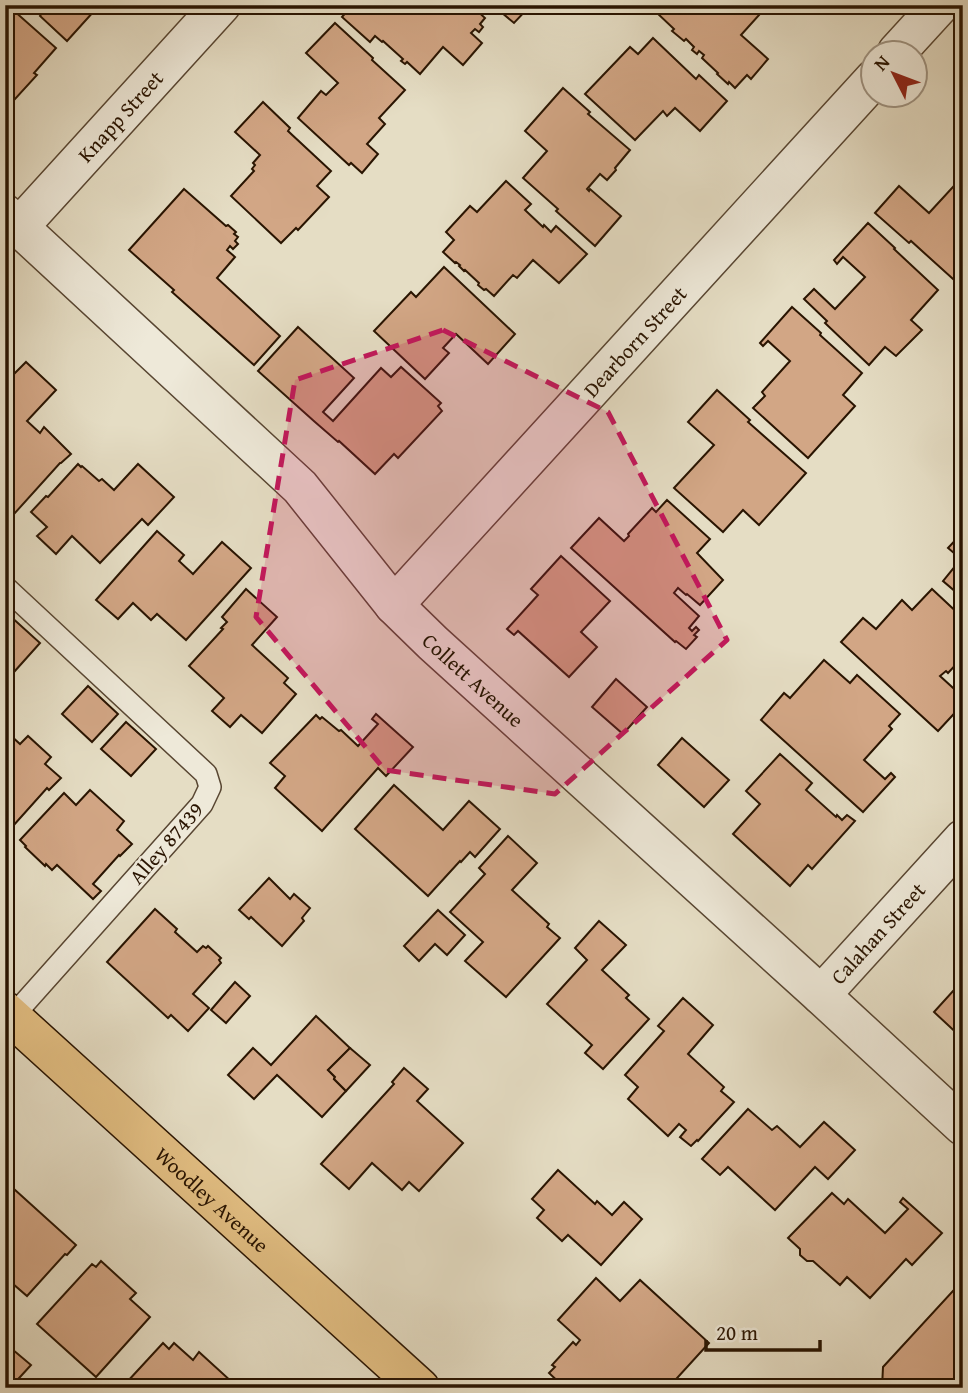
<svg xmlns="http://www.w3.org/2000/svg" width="968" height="1393" font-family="'Gentium Book Plus',serif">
  <rect width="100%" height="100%" fill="#e5ddc4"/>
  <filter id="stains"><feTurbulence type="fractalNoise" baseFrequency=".00286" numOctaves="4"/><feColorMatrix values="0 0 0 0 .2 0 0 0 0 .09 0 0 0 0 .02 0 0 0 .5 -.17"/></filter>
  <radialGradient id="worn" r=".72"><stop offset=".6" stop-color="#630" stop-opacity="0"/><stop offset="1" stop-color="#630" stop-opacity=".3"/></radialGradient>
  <!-- building -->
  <g fill="#d2a685" stroke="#291401" stroke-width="2">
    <path d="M5,5H13L15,8L13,10L56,48L34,73L37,75L5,110Z"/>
    <path d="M35,5H90L95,10L67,41L40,16L43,12Z"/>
    <path d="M352,5H393L396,8L398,5H469L472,8L473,7L485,18L480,24L483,27L479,32L475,29L471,33L482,43L463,65L443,47L420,74L407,62L405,64L401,61L403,59L383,41L382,42L375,36L370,42L342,17Z"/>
    <path d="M488,5H531L514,23L495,7L493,9Z"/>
    <path d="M664,5H768L741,35L768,59L751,79L747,75L735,88L729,82L728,84L717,74L718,73L702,58L704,55L699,51L697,54L692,50L694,47L686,39L684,41L672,31L674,29L657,13Z"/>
    <path d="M335,23L373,58L372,60L405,90L379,118L385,124L367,144L378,154L362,173L351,163L349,165L298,118L321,91L326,95L338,83L306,53Z"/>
    <path d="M653,38L696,79L699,75L727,101L700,131L675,108L667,116L663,111L635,140L585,94L630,47L638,54Z"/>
    <path d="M563,88L590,112L588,114L630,150L615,168L616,170L607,180L600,174L587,189L589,191L590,189L621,216L595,246L556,211L558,209L523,178L547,151L525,131Z"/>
    <path d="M263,102L290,128L288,131L331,171L317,186L329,197L298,230L296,228L281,243L231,196L254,171L252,169L255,165L253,163L260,155L235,132Z"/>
    <path d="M963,176V288L911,241L909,243L875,213L899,186L929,213Z"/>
    <path d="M506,181L531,204L525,210L543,227L544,225L551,232L556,226L587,254L559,283L533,260L517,278L513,275L494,296L486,289L484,290L478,285L479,283L465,270L464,271L459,266L460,265L456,262L455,263L443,252L454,240L446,232L470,206L477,212Z"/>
    <path d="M184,189L226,226L228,225L236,232L234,234L238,237L235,241L238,244L233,249L230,246L227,250L235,257L217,278L280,336L254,365L172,292L174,290L129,250Z"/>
    <path d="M868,223L895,248L894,249L938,290L911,320L922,330L896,356L885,347L869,365L825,323L827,321L804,299L814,289L835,309L865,277L843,257L837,264L834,260Z"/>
    <path d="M444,267L515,334L488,364L456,334L443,348L449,353L425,379L374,331L411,292L416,297Z"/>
    <path d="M792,307L821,333L820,335L862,373L843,395L855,406L808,458L753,408L765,396L762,392L790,361L768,341L763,346L760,343Z"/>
    <path d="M298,327L354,378L323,412L333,421L381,368L391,377L401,367L441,403L438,406L442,411L398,458L394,454L375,474L339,441L338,442L315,422L258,371Z"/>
    <path d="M26,362L56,390L27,421L40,433L44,427L71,454L61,463H60L5,524V383Z"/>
    <path d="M717,390L750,420L748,422L806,473L759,525L743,510L723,532L674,488L714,445L688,422Z"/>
    <path d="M78,464L81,467L82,466L99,481L102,479L114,490L138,464L174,497L148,525L142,519L100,563L72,536L56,554L37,536L47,527L31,512L46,496L48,497Z"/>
    <path d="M667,500L710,539L697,553L723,580L700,605L687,594L686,595L678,588L674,593L699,616L689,628L692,631L696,627L699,630L694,635L697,637L686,649L676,641L675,642L571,548L599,518L624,541L629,536L628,534L652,508L656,512Z"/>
    <path d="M157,531L184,555L179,561L193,574L222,542L251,568L186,640L157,614L151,620L133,603L118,619L96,600Z"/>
    <path d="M963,532V598L943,581L961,559L948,548Z"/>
    <path d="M561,556L610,601L581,632L597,647L569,677L518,631L514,635L507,629L538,595L531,589Z"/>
    <path d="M246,589L277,617L252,645L288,678L284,683L296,694L262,733L241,715L230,727L212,711L224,698L189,666L223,629L221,628L227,622L222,617Z"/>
    <path d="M932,589L963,618V657L948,673L946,671L940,676L963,697V704L938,731L841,642L863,618L876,629L902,600L912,610Z"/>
    <path d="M9,615L40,643L14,672L5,664V620Z"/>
    <path d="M824,660L850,683L857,675L900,714L889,726L892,729L864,760L885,779L891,773L895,777L863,812L761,720L784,693L790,698Z"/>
    <path d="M616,679L647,707L623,734L592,707Z"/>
    <path d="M88,686L118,714L92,742L62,714Z"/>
    <path d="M376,714L413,747L386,776L378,768L322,831L275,788L285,776L270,763L316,715L320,719L322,717L339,731L341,730L358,746L378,724L372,719Z"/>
    <path d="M126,722L156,749L131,776L101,749Z"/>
    <path d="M9,734L20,744L28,736L51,757L45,764L61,778L49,790L47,788L13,826L5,818V739Z"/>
    <path d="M682,738L729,780L704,807L658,765Z"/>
    <path d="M780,754L812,783L806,790L836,817L837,815L842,820L847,815L855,821L812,869L808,865L790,886L733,834L760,804L746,791Z"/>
    <path d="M394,785L443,830L469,801L500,829L475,857L470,852L461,862L460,861L428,896L355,829Z"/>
    <path d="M90,790L124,821L117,830L132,844L120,856L119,855L93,884L101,891L93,899L57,865L52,870L46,864L45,866L25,847L26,846L20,840L64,793L76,805Z"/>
    <path d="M508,836L537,863L512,890L549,924L547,927L560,938L506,997L465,961L483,942L450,912L485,874L479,868Z"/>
    <path d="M269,878L290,899L294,894L310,908L302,918L304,921L282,946L251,917L249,919L239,910Z"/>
    <path d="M155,909L177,929L175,932L197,952L203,946L206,948L208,946L221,958L219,960L221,963L193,994L209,1008L188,1031L171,1015L168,1018L107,962Z"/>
    <path d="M438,910L465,935L447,955L435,944L419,961L404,946Z"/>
    <path d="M599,921L626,945L602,970L629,995L626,998L649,1019L603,1069L585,1053L592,1045L547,1004L587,960L575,948Z"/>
    <path d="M963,980V1039L934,1012Z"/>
    <path d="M235,982L250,996L226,1023L211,1010Z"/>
    <path d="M683,998L713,1025L688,1054L724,1087L721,1091L734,1102L698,1141L697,1140L691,1146L680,1137L686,1130L679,1124L668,1136L628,1099L638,1087L625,1075L664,1031L658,1026Z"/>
    <path d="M316,1016L350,1048L328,1070L335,1077L334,1079L346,1091L322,1117L277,1075L254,1099L228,1075L253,1048L271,1065Z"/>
    <path d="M350,1048L370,1065L346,1091L334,1079L335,1077L328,1070Z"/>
    <path d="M404,1068L428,1089L417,1101L463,1143L419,1191L409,1182L402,1190L372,1163L349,1189L321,1164L394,1084L392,1082Z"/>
    <path d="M748,1109L772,1130L777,1126L800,1147L824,1122L855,1150L828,1179L815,1167L775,1210L728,1167L720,1175L702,1159Z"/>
    <path d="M558,1170L595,1204L597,1201L612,1215L624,1202L642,1219L601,1265L568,1235L562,1241L537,1218L544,1210L532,1199Z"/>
    <path d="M14,1189L76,1245L67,1255L65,1254L27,1296L5,1277V1200Z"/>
    <path d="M832,1193L844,1204L848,1199L885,1233L908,1209L900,1202L903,1198L942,1233L912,1265L906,1259L870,1298L847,1277L840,1285L813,1261H807L800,1255V1249L788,1238Z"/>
    <path d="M101,1261L136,1293L130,1299L150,1317L96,1377L37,1324L92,1264L96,1267Z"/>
    <path d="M596,1278L620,1301L640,1280L709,1343L668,1388H565L549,1373L555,1367L552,1365L573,1342L576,1345L580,1340L558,1320Z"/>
    <path d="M963,1280V1388H882L883,1367Z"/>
    <path d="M163,1343L169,1349L174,1343L193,1360L199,1352L232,1382L227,1388H134L127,1382Z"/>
    <path d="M6,1344L31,1365L10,1388H5Z"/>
  </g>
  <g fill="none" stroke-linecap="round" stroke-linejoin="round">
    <defs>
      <path id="lane" d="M5,587L206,774L210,787L202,804L12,1017"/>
      <g id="street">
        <path d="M897,52L940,5"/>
        <path id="s1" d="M5,214L300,487L394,605L433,643L821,995L963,1126"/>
        <path id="s2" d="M19,227L221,5"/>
        <path id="s3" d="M394,605L874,79"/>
        <path id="s4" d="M821,995L963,839"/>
      </g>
      <g id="primary">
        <path id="s5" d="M5,1011L420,1388"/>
      </g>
    </defs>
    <!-- lane casing -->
    <use href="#lane" stroke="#584632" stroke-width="24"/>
    <!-- street casing -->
    <use href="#street" stroke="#584632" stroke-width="41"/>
    <!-- primary casing -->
    <use href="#primary" stroke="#291401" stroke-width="41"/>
    <!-- lane -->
    <use href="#lane" stroke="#eee9d9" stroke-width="21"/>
    <!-- street -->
    <use href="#street" stroke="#eee9d9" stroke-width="38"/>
    <!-- primary -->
    <use href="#primary" stroke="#e2be82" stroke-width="38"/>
  </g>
  <!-- marked area -->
  <path fill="#c2185b" fill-opacity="0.2" stroke="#c2185b" stroke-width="5" stroke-dasharray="14 9" stroke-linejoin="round" d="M443,330L608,412L727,640L555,794L385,770L256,617L295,380Z"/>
  <g text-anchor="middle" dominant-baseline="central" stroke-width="5" stroke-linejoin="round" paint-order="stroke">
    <!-- street labels -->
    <g font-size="21" fill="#291401" stroke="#eee9d9">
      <text stroke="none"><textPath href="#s2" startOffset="150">Knapp Street</textPath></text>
      <text stroke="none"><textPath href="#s3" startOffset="357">Dearborn Street</textPath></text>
      <text stroke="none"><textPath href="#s1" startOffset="662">Collett Avenue</textPath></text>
      <text transform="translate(166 843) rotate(-49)">Alley 87439</text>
      <text stroke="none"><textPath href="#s4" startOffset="84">Calahan Street</textPath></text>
      <text stroke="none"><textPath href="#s5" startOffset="280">Woodley Avenue</textPath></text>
    </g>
  </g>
  <!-- margin -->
  <rect width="968" height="1393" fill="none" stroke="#e5ddc4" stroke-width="28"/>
  <rect x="7" y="7" width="954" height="1379" fill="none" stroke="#291401" stroke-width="3.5"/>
  <rect x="14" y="14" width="940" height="1365" fill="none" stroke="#291401" stroke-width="2"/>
  <!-- north arrow -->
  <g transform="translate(894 74) rotate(312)"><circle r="33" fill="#eee9d9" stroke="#9f9483" stroke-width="2"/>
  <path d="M0-5L12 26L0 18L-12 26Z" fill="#8f2418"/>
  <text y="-10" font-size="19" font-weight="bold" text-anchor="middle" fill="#291401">N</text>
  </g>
  <!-- scale -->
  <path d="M706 1340v10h114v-10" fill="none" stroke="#291401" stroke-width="3.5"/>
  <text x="716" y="1340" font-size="21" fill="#291401" stroke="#eee9d9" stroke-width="5" paint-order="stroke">20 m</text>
  <rect width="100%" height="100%" filter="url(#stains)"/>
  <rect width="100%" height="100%" fill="url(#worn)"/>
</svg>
